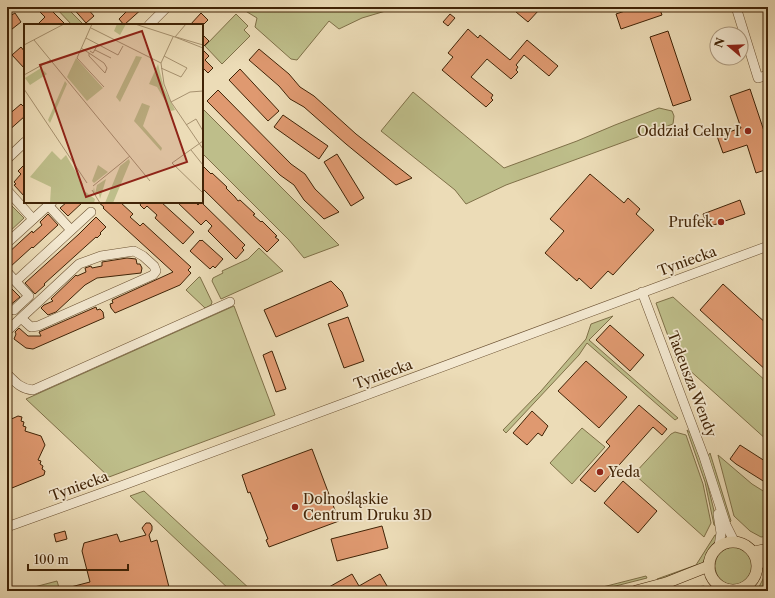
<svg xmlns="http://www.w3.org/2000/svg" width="775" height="598" font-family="'Libre Caslon Text',serif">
  <rect width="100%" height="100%" fill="#ecdcb7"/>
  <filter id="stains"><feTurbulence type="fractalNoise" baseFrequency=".005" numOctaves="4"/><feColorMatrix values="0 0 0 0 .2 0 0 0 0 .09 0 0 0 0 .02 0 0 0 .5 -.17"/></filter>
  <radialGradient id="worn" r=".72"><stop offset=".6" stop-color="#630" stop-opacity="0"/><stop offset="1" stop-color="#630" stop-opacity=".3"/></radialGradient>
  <!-- green -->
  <g fill="#bebe8a" stroke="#7f7048">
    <path d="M55,7H66L84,25H72Z"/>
    <path d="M239,7H399L362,18L339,29L329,21L297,60L291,59L255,27L257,18Z"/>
    <path d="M236,14L248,26L244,30L250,36L222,64L205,46Z"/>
    <path d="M413,92L504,168L577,141L615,125L659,108L672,111L674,116L673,124L506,185L466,204L455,190L381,131Z"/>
    <path d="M202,108L339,245L304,258L289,240L202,153Z"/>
    <path d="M7,201L24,218L7,234Z"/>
    <path d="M259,248L283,271L221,299L212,281L213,278L223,273L222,271L248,259Z"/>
    <path d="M199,277H200L212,302L211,305L205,308L186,290Z"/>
    <path d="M673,297L768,383V441L676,358L656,303Z"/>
    <path d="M234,306L275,415L109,477L26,399Z"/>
    <path d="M613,316L589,340L678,418L675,420L587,343L579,355L506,433L503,430L541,391L586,339L591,324Z"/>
    <path d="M582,428L605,447L572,484L550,463Z"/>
    <path d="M687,430L691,433L704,470L718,527L714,525L705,482Z"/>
    <path d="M675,432L686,435L703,484L711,523L704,537L634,474L671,434Z"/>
    <path d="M710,453L731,521L729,523L708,456Z"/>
    <path d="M718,455L752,484L768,494V536L761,537L750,531L734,516Z"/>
    <path d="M144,491L252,591H231L130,496Z"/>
    <path d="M715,535H717L716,541L709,550L703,563L659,580L657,579L696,565Z"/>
    <circle cx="734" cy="566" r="19"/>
    <path d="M768,569V591H757Z"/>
    <path d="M646,576L647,578L596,591H587Z"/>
    <path d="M57,581L60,591H21L23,590Z"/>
    <path d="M704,586L710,591H669Z"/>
  </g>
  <!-- building -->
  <g fill="#df9970" stroke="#402306">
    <path d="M35,7H48L66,25H37L45,17Z"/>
    <path d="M72,7H86L94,16L86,23Z"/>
    <path d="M131,7H144L124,25L119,19Z"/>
    <path d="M520,7H536L539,10L528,22L516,12Z"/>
    <path d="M637,7H659L662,15L621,29L616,14Z"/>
    <path d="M7,12L10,16L15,13L21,22L7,33Z"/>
    <path d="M201,13L208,20L203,25H190Z"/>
    <path d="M450,14L455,18L448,26L443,22Z"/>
    <path d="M468,29L478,38L480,35L510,60L527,40L558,66L549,76L524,55L516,65L518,67L516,70L518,72L511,79L487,59L471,77L493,95L491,98L493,100L486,107L442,70L453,57L448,53Z"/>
    <path d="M668,31L691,100L673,106L650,37Z"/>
    <path d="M202,34L209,41L202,48Z"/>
    <path d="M21,47L25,52V69L12,55Z"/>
    <path d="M202,49L209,56L205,60L213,68L208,73L202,67Z"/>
    <path d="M259,49L289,74L300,87L314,96L356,134L412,178L396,185L346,144L304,107L290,99L279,86L249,60Z"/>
    <path d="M240,69L279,111L268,121L229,80Z"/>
    <path d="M750,89L768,143V169L756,173L747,145L723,153L717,136L741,128L730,96Z"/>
    <path d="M218,90L291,164L305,174L315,189L339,212L324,219L304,200L294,185L280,175L207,101Z"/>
    <path d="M21,104L25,108V116L7,132V116Z"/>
    <path d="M283,115L328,146L319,159L274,127Z"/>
    <path d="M337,154L364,198L351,206L324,162Z"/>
    <path d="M25,164V197L14,185L16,184L14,182L21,174L18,171Z"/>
    <path d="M202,165L211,174L212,173L227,187L226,188L235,197L238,201L240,200L255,214L253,215L261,222L262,221L277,236L275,237L279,240L267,252L202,188Z"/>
    <path d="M590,174L624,203L628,198L640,209L636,214L654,230L613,275L608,271L591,289L579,278L577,281L545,253L564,231L550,219Z"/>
    <path d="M740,200L745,214L708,227L703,214Z"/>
    <path d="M67,202H83L68,216L60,208Z"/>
    <path d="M98,202H120L133,214L130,217L138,224L140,226L143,223L191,267L188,270L191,273L180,285L115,313L111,308L110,304L113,303L112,300L173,272L103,208L104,207Z"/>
    <path d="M142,202H161L194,232L183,244L155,218L157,215L147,206L144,209L140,205Z"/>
    <path d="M177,202H195L198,205L201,202L245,245L242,248L244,250L236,259L208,231L212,226L206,220L201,225Z"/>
    <path d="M48,214L58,225L33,248L32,247L10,267L7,264V254L32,231L33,233L42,225L40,222Z"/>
    <path d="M96,217L106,227L100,233L101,234L97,238L96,237L44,284L45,285L35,294L25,283L79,234Z"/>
    <path d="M200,240L201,241L202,240L223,259L215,268L213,266L210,269L190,251Z"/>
    <path d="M127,258L136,259L137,264H140L142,268L141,273L97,278L85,285L56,312L48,315L41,308L44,305L53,301L51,299L76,275L77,276L86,272L85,268L91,266L92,268L102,266V262Z"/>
    <path d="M331,281L342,292L348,306L276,337L264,310Z"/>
    <path d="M7,284L20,297L9,306L7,304Z"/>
    <path d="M723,284L768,325V372L700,310Z"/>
    <path d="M96,307L97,310L100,309L103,312L104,318L33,349L26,348L14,339L16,334L15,332L19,328L28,336H41L39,332Z"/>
    <path d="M348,317L364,361L344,368L328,324Z"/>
    <path d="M610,325L644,355L630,371L596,340Z"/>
    <path d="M272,351L286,389L276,392L263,355Z"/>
    <path d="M586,361L627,397L599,428L558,391Z"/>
    <path d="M639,405L667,429L662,435L653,427L595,492L580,480L610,446L606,442Z"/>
    <path d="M532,411L548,426L542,436L538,433L527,445L513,433Z"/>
    <path d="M18,416L22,417L21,421L24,422L23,426L26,427L25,431L41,436L45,445L38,460L41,461L40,464L43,466L42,469L45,471L44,475L7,490V421Z"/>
    <path d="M740,445L768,463V484L736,464L730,459Z"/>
    <path d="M312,449L339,521L269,547L266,540L268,539L250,492L248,493L242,475Z"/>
    <path d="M623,481L657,511L638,533L604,503Z"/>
    <path d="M146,523H150L152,526V530L149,535L151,542L157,540L170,591H64L63,589L90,582L82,551L84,543L117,534L120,542L146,535L142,528Z"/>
    <path d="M382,526L388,548L337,561L331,539Z"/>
    <path d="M65,531L67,539L56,542L54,534Z"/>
    <path d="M352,574L359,586L380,574L390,591H322Z"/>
  </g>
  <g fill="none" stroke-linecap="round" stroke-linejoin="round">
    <defs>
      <g id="minor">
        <path d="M736,7L758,78L768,75"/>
        <path d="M149,25L167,7"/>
        <path d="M7,159L25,142"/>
        <path d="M7,190L33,219"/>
        <path d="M48,205L71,230"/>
        <path d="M7,243L52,202"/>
        <path d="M7,272L29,296L14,310"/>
        <path d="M16,281L91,212"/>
        <path d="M642,292L704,457L726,525L734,541"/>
        <path d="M7,331L21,318L31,327L38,326L153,275L156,271L154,266L143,256L134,251L101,256L79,264L21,318"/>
        <path d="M7,374C15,382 21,389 33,390L230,302"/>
        <path d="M718,514L721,533L719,546"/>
        <path d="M7,527L121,486L768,246"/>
      </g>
      <g id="major">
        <circle cx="733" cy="566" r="24"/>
        <path d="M754,552L768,549"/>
        <path d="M758,564L768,558"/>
        <path d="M636,591L666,583L709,566"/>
      </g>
    </defs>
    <!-- minor casing -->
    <use href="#minor" stroke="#6b5132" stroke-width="10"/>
    <!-- major casing -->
    <use href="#major" stroke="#402306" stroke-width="12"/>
    <!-- minor -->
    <use href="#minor" stroke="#f3e8d0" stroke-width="9"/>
    <!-- major -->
    <use href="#major" stroke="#ecdcb7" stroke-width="11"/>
  </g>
  <!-- markers -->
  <g fill="#8f2418" stroke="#f3e8d0" stroke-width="1.5">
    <circle cx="748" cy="131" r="4"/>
    <circle cx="721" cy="222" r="4"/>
    <circle cx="600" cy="472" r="4"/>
    <circle cx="295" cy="507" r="4"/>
  </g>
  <g text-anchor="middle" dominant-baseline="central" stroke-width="3.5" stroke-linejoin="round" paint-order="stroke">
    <!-- poi labels -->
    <g font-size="14" fill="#402306" stroke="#f3e8d0" text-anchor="end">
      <text x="740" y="131">Oddział Celny I</text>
      <text x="713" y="222">Prufek</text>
      <text x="608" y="472" text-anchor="start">Yeda</text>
      <text x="303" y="499" text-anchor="start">Dolnośląskie<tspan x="303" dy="16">Centrum Druku 3D</tspan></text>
    </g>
    <!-- street labels -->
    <g font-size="14" fill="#402306" stroke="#f3e8d0">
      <text transform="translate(687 261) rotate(-20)">Tyniecka</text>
      <text transform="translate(383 374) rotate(-20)">Tyniecka</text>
      <text transform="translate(692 384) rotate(69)">Tadeusza Wendy</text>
      <text transform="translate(79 486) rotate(-20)">Tyniecka</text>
    </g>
  </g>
  <!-- overview -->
  <g transform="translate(24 24)">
    <rect width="179" height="179" fill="#ecdcb7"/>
    <path d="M93,0H102L96,11L90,7ZM112,32L118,33L96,78L92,73ZM52,34L79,64L63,77L43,53ZM134,40L140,64L151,86L147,87L133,63L125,60ZM17,44L23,50L6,61L1,54ZM41,57L43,60L26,99L24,96ZM118,79L126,82L119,102L138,124L137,127L110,97ZM28,127L37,136L42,131L59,160V166L71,175L70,179H26L27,163L6,153ZM105,135L106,138L89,179H81L96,142ZM74,141L84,148L70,159L68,157ZM82,155L80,162L76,175L75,170H72V172L69,168L70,163L71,170L73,161Z" fill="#bebe8a"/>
    <path fill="none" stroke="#a79270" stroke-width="1" d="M68,0L53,34L80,63M111,0L151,13L162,0M67,4L137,39M149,13L137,39L140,60L147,78L179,125M151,13L179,24M152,13L179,21M62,14L94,31L99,22M10,16L126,157M0,21L40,0M57,24L65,29V32L81,49L83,44L80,39L65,29M71,26L87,34M66,27L69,29L74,20M179,29V47M137,44L157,53L163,44L140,32M0,51L27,36M0,65L63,159M147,78L166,68L179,67M162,101L172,95L179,107M179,117L148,139L179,169M167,126L179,141M69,162L106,132M68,166L76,179"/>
    <path fill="#8f2418" fill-opacity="0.15" stroke="#8f2418" stroke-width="2" d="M118,7L163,138L62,173L16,41Z"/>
    <rect width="179" height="179" fill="none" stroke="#402306" stroke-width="2"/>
  </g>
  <!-- margin -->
  <rect width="775" height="598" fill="none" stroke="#ecdcb7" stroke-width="24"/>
  <rect x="8" y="8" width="759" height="582" fill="none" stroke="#402306" stroke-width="2"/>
  <rect x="12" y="12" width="751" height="574" fill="none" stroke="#402306"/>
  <!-- north arrow -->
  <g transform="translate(729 46) rotate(289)"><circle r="19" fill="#f3e8d0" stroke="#ab997f"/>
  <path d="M0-3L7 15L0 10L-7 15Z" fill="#8f2418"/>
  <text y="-6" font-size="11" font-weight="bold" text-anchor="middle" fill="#402306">N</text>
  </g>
  <!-- scale -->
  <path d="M28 564v6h100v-6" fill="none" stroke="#402306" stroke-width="2"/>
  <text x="34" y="564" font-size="12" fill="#402306" stroke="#f3e8d0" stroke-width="3" paint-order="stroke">100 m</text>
  <rect width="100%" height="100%" filter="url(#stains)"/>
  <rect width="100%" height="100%" fill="url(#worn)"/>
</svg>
